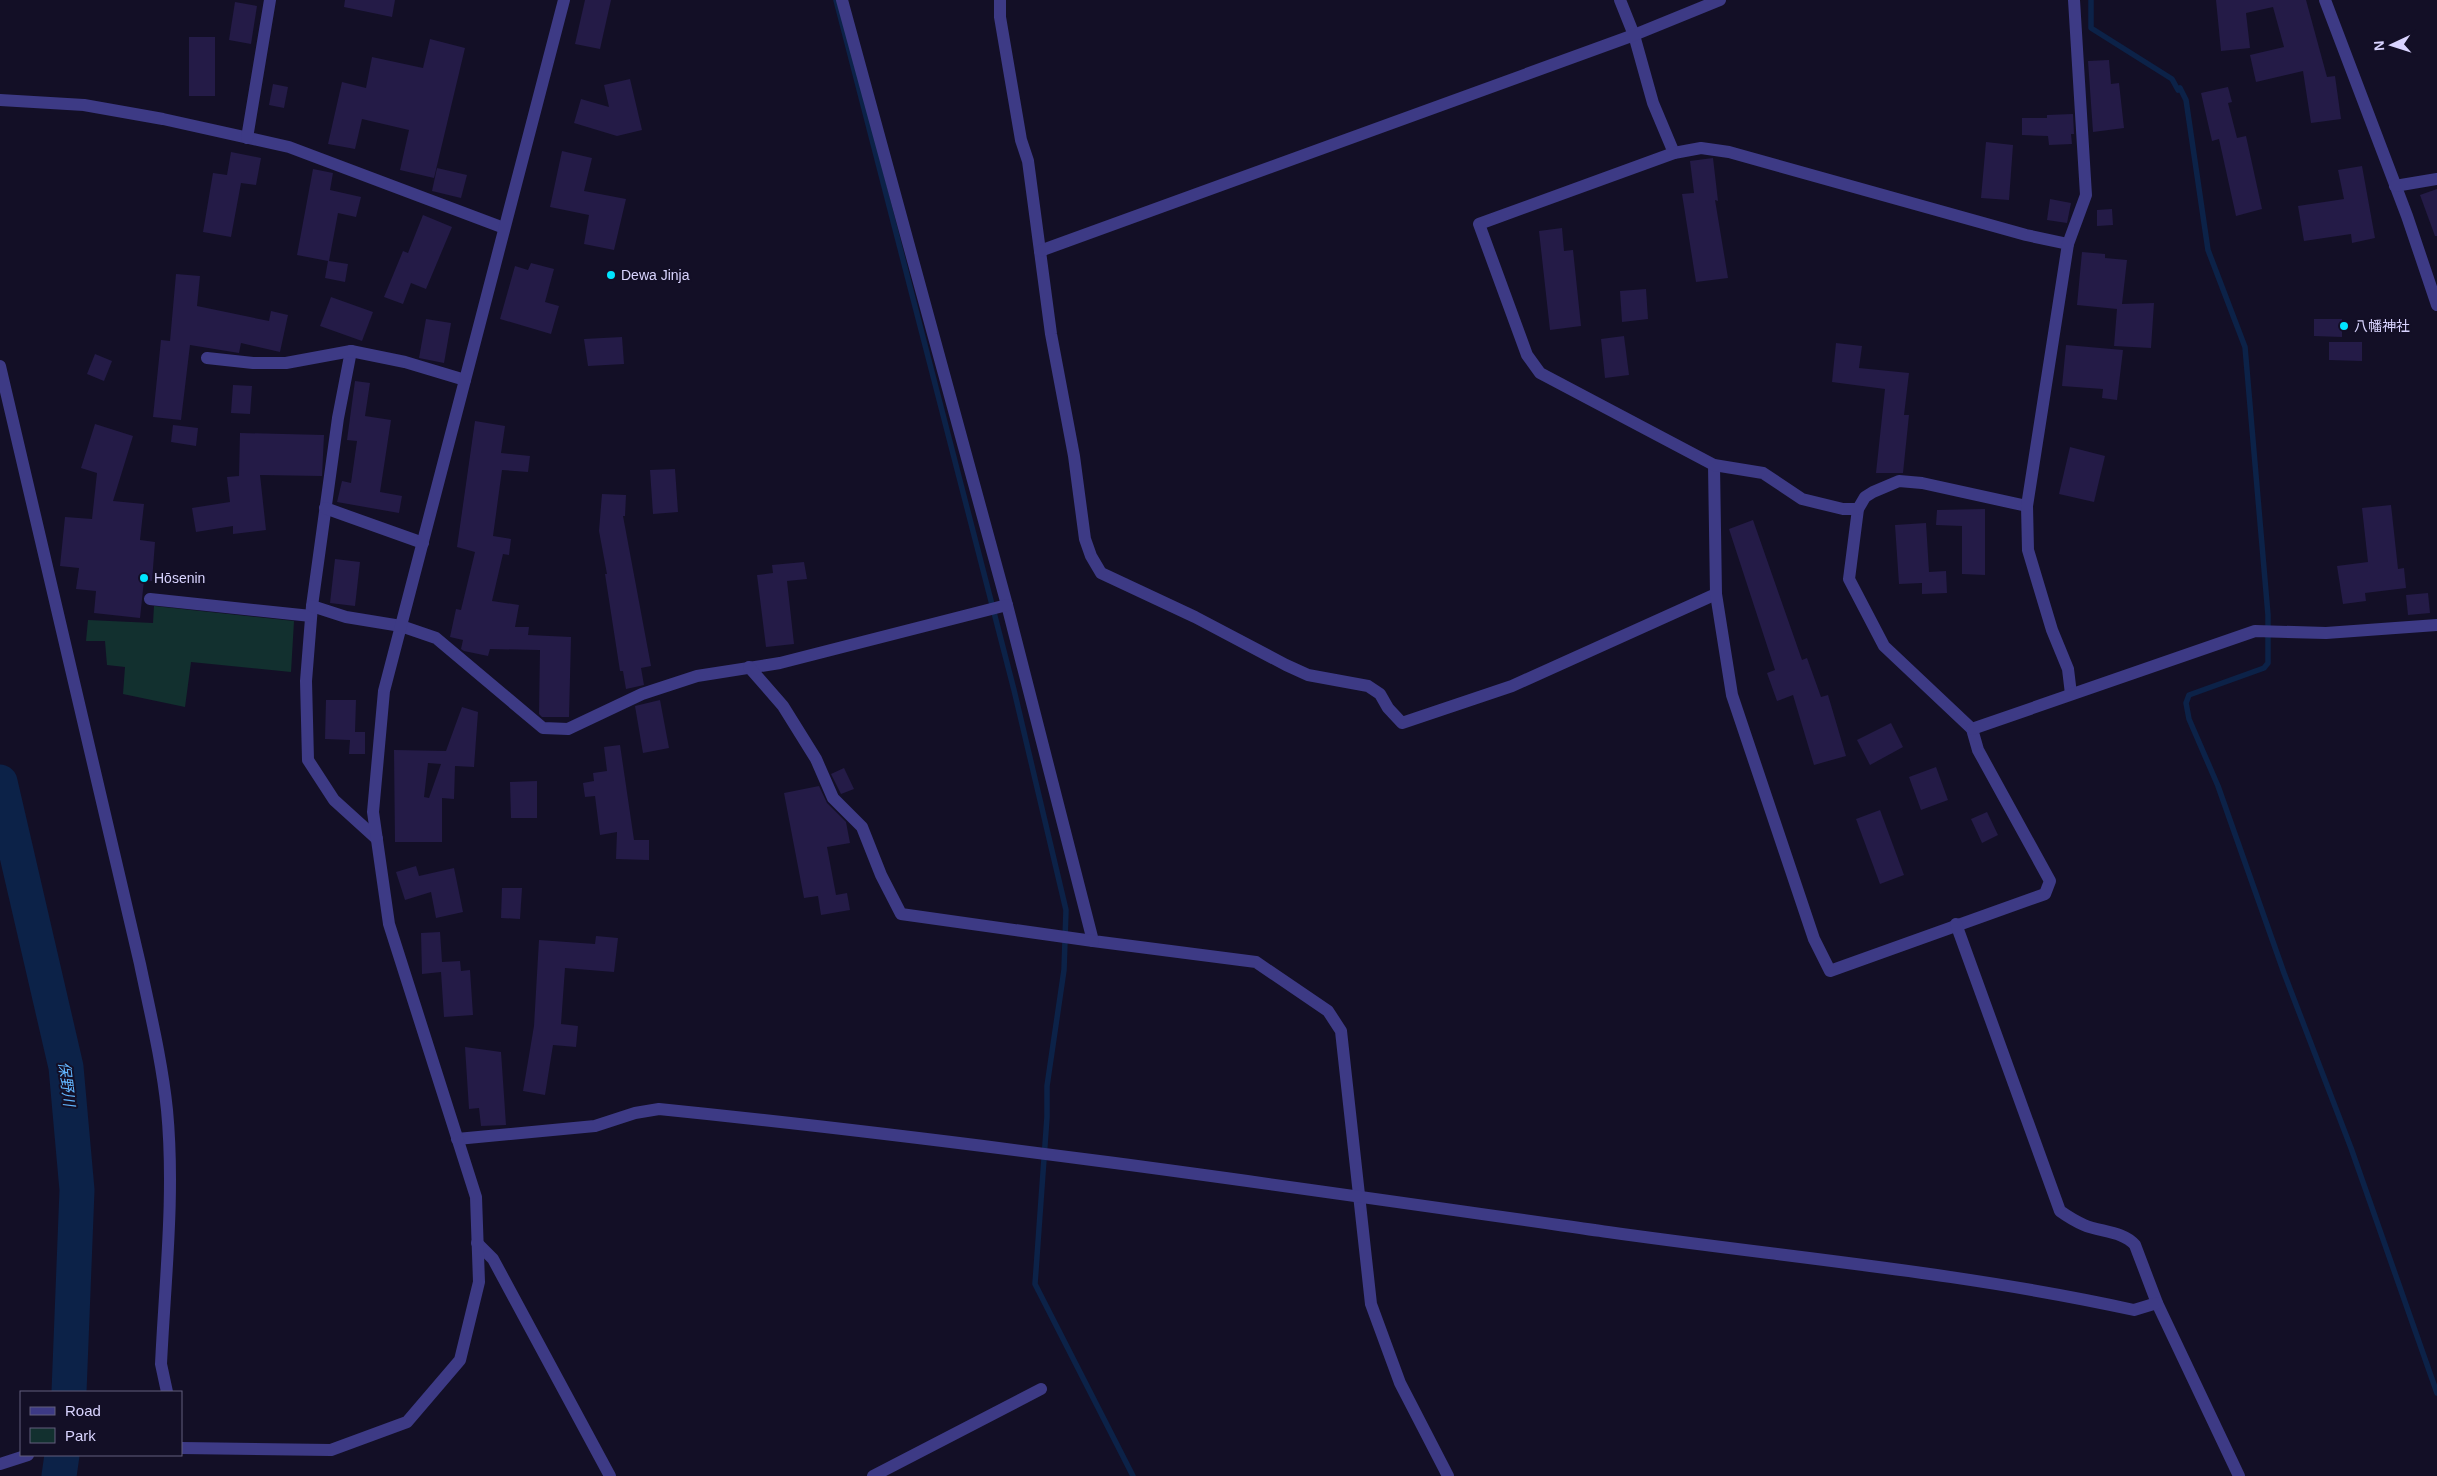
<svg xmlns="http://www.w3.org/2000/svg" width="2437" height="1476" font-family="Helvetica,'Noto Sans JP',sans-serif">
  <rect width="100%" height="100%" fill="#130f26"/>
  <!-- green -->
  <path fill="#12302f" d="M154,606L294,621L291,672L191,662L185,707L123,694L125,667L107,665L105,641H86L88,620L153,623Z"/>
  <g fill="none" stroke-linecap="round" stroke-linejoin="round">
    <!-- stream -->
    <g stroke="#0c2248" stroke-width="5.5">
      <path d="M836,0L1014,690L1066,910L1064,970L1047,1086V1117L1035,1284L1133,1476"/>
      <path d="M2091,0V28L2172,79L2178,90L2180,88L2186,100L2208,250L2245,347L2268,615V663L2264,668L2189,695L2186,703L2189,719L2218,786L2284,973L2351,1148L2437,1393"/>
    </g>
    <!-- river -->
    <g stroke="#0c2248" stroke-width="35">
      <path d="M0,782L66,1067L77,1190L69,1392"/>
      <path d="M59,1476L62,1455"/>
    </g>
  </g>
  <!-- building -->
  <g fill="#241b47" fill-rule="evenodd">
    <path d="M345,0H395L392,17L344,7Z"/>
    <path d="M585,0H611L600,49L575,44Z"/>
    <path d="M2216,0H2306L2327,77L2335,76L2341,119L2311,123L2303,71L2256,82L2250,55L2284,47L2273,7L2246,13L2250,48L2221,51Z"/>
    <path d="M235,2L257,6L251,44L229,40Z"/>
    <rect x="189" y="37" width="26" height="59"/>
    <path d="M430,39L465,48L434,178L400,170L409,130L362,119L355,149L328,144L342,82L366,88L372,57L423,68Z"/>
    <path d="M2109,60L2111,84L2119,83L2124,128L2093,132L2088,61Z"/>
    <path d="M630,79L642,130L617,136L574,123L581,99L609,107L604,85Z"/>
    <path d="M273,84L288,87L284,108L269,105Z"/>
    <path d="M2228,87L2232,102L2228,103L2237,138L2246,136L2262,209L2236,216L2219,139L2212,141L2201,93Z"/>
    <path d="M2073,114L2074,134H2071L2072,144L2049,145L2048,136L2022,135V118H2047V115Z"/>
    <path d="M1986,142L2013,145L2009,200L1981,198Z"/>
    <path d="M562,151L592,158L584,191L626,199L614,250L584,244L589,215L550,207Z"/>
    <path d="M231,152L261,158L256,185L241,183L231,237L203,232L213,173L227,175Z"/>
    <path d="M1713,158L1718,201L1715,200L1728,278L1696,282L1682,194L1694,193L1690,161Z"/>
    <path d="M2362,166L2375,238L2352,243L2351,234L2304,241L2298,206L2344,199L2338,170Z"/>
    <path d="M437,168L467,175L461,198L432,191Z"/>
    <path d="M313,169L333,173L330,190L361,197L356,217L338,213L329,261L348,264L345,282L325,278L328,261L297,255Z"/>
    <path d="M2437,189V236H2435L2420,195Z"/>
    <path d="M2050,199L2071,203L2067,223L2047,220Z"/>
    <path d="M2112,209L2113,225L2097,226V210Z"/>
    <path d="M423,215L452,227L426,289L411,283L403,304L384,297L403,251L408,253Z"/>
    <path d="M1562,228L1564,251L1573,250L1581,326L1550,330L1539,231Z"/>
    <path d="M2082,252L2105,254V258L2127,260L2122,304L2154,303L2151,348L2114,346L2117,309L2077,305Z"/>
    <path d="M531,263L554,269L545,302L559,306L551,334L500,319L515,266L528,270Z"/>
    <path d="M176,274L200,276L197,306L269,321L271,311L288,315L280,352L241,343L239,353L190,345L181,420L153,417L161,340L170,341Z"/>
    <path d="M1646,289L1648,319L1622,322L1620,291Z"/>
    <path d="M331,297L373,312L362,341L320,326Z"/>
    <path d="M426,319L451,323L444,363L419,358Z"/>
    <path d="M2314,319H2342V337L2314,336Z"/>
    <path d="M1624,336L1629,375L1605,378L1601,339Z"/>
    <path d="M622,337L624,364L588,366L584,339Z"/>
    <path d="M2329,342H2362V361L2329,360Z"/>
    <path d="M1836,343L1862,346L1859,368L1909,373L1904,415H1909L1903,473H1876L1885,389L1832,382Z"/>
    <path d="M2066,345L2123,350L2117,400L2102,398L2103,389L2062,386Z"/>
    <path d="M95,354L112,361L104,381L87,374Z"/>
    <path d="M355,381L370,383L365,416L391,420L380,492L402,496L399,513L337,502L342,481L351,483L357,441L347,440Z"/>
    <path d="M233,385L252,386L250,414L231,413Z"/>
    <path d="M475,421L505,426L501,453L530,456L528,472L502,470L493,536L511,539L509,555L503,554L492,601L519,605L515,627H529L528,635L571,637L569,717H542L539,714L540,650L490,649L488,656L464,651L461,649L463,640L450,637L456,609L461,610L475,552L457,547Z"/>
    <path d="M95,424L133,436L113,501L144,504L140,540L155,542L152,581L144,580L140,618L94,613L96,591L76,589L79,568L60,566L65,517L92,519L97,473L81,468Z"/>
    <path d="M173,425L198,428L196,446L171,442Z"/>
    <path d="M240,433L324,435L322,476L260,475L266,530L233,534V526L196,532L192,508L230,502L227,477L239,476Z"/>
    <path d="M2070,447L2105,456L2094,502L2059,494Z"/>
    <path d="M675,469L678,512L653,514L650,470Z"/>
    <path d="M602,494L626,495L625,516H623L651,666L641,668L644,685L626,689L623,671H620L605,574H607L599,531Z"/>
    <path d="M2391,505L2398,569L2404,568L2406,588L2365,593L2366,601L2343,604L2337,566L2368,562L2362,508Z"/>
    <path d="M1985,509V575L1962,574V526L1936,525L1937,510Z"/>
    <path d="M1753,520L1802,660L1807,658L1821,697L1828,695L1846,756L1814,765L1793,695L1777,701L1767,673L1775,670L1729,529Z"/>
    <path d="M1926,523L1929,572L1946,571L1947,593L1922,594V583L1899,584L1895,525Z"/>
    <path d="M335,559L360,562L355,606L330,603Z"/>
    <path d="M804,562L807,579L787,581L794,644L766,647L757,575L773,573L772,565Z"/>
    <path d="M2428,593L2430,613L2408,615L2406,595Z"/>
    <path d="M326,700H356L355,732H365V754H349L350,740L325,739Z"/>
    <path d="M660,700L669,748L643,753L635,706Z"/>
    <path d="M462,707L478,712L474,767L455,766L454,799L442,798V842H395L394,750L446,751ZM428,763L441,764L429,798L424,797Z"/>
    <path d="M1891,723L1903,747L1870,765L1857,740Z"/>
    <path d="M620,745L634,840H649V860L616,859L617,832L600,835L595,796L585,797L583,783L594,781L593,773L607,771L604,747Z"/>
    <path d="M1936,767L1948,800L1921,810L1909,777Z"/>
    <path d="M844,768L854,789L841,794L831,774Z"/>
    <path d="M537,781V818H511L510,782Z"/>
    <path d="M819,786L827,803L846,822L850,843L827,847L836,895L847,893L850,910L821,915L818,896L804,898L784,793Z"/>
    <path d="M1880,810L1904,875L1880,884L1856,819Z"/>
    <path d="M1987,812L1998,835L1982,843L1971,819Z"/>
    <path d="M416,866L419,876L454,868L463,912L436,918L431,892L405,900L396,872Z"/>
    <path d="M502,888H522L520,919L501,918Z"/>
    <path d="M440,932L442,962L460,961L461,971L470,970L473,1015L444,1017L441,972L422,974L421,933Z"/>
    <path d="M596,936L618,938L614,972L565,968L561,1024L578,1026L576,1047L553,1045L545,1095L523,1091L534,1026L539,940L595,944Z"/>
    <path d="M465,1047L501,1052L506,1125L481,1126L479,1108L469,1109Z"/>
  </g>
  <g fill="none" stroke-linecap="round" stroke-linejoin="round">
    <!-- minor -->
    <g stroke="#3d3a85" stroke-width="12">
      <path d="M842,0L1007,605L1093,941L1256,962L1328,1011L1341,1031L1371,1304L1400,1383L1448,1476"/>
      <path d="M1000,0V17L1021,140L1028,161L1051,334L1074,456L1085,539L1091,556L1101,573L1195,617L1286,665L1308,675L1368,686L1380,694L1388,708L1402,723L1512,686L1716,594"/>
      <path d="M1620,0L1634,35L1653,103L1674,153"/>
      <path d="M2325,0L2407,216L2437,305"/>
      <path d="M0,100L84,105L163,119L289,147L504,228"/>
      <path d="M247,138L270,0"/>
      <path d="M2395,186L2437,179"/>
      <path d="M1040,251L1634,35L1720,0"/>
      <path d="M351,351L338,418L312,606L306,681L308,760L334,800L377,839"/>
      <path d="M207,358L253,363H286L351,351L405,362L465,380"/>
      <path d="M0,366L140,964C150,1012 162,1061 167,1110C175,1194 165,1280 161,1364L167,1392"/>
      <path d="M1714,465L1716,594L1732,695L1814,939L1830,971L2045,894L2050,881L1978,750L1972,729L1884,646L1849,579L1858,509L1865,497L1873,492L1899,481L1922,483L2027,506"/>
      <path d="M325,508L423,543"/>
      <path d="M1858,509H1843L1802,499L1763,473L1714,465L1540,373L1527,355L1479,224L1674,153L1701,148L1729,152L2026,235L2068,244"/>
      <path d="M150,599L311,616"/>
      <path d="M312,606L346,617L401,626L436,638L543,728L568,729L642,694L697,676L780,663L1007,605"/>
      <path d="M749,667L783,706L816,759L833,798L862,827L881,875L901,914L1093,941"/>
      <path d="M2071,694L2068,669L2052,630L2028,550L2027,506L2068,244L2086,195L2074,0"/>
      <path d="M1972,729L2255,631L2326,633L2437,625"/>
      <path d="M1956,924L2060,1211C2067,1216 2075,1221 2084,1225C2100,1232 2123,1231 2135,1245L2157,1303L2239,1476"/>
      <path d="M457,1139L595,1126L635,1113L659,1109C976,1141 1293,1187 1608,1232C1784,1257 1961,1272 2134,1310L2157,1303"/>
      <path d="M477,1243L493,1259L610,1476"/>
      <path d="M181,1448L331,1450L407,1422L460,1360L479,1282L476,1197L389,924L373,812L384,691L564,0"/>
      <path d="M0,1464L28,1455"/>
      <path d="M873,1476L1041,1389"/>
    </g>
  </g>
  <!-- markers -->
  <g fill="#00e5ff" stroke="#130f26" stroke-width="2">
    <circle cx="611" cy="275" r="5"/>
    <circle cx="2344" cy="326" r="5"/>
    <circle cx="144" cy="578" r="5"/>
  </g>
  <g text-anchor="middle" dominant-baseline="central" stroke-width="4" stroke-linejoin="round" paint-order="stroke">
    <!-- poi labels -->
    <g font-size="14" fill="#d9d4ff" stroke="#130f26" text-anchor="start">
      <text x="621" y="275">Dewa Jinja</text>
      <text x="2354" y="326">八幡神社</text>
      <text x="154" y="578">Hōsenin</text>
    </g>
    <!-- water labels -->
    <g font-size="15" font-style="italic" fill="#62b6ff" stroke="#130f26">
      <text transform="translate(67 1084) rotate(83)">保野川</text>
    </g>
  </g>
  <!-- legend -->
  <rect x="20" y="1391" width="162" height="65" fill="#130f26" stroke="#625e7d"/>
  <rect x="30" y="1407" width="25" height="8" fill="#3d3a85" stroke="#625e7d"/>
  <text x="65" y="1416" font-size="15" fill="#d9d4ff">Road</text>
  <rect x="30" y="1428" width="25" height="15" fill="#12302f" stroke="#625e7d"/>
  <text x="65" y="1441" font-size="15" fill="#d9d4ff">Park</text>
  <!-- north arrow -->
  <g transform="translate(2392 45) rotate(266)" stroke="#130f26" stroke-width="4" paint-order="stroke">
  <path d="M0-4L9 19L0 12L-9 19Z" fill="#d9d4ff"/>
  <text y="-8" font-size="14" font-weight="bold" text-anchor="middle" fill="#d9d4ff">N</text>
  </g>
</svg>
